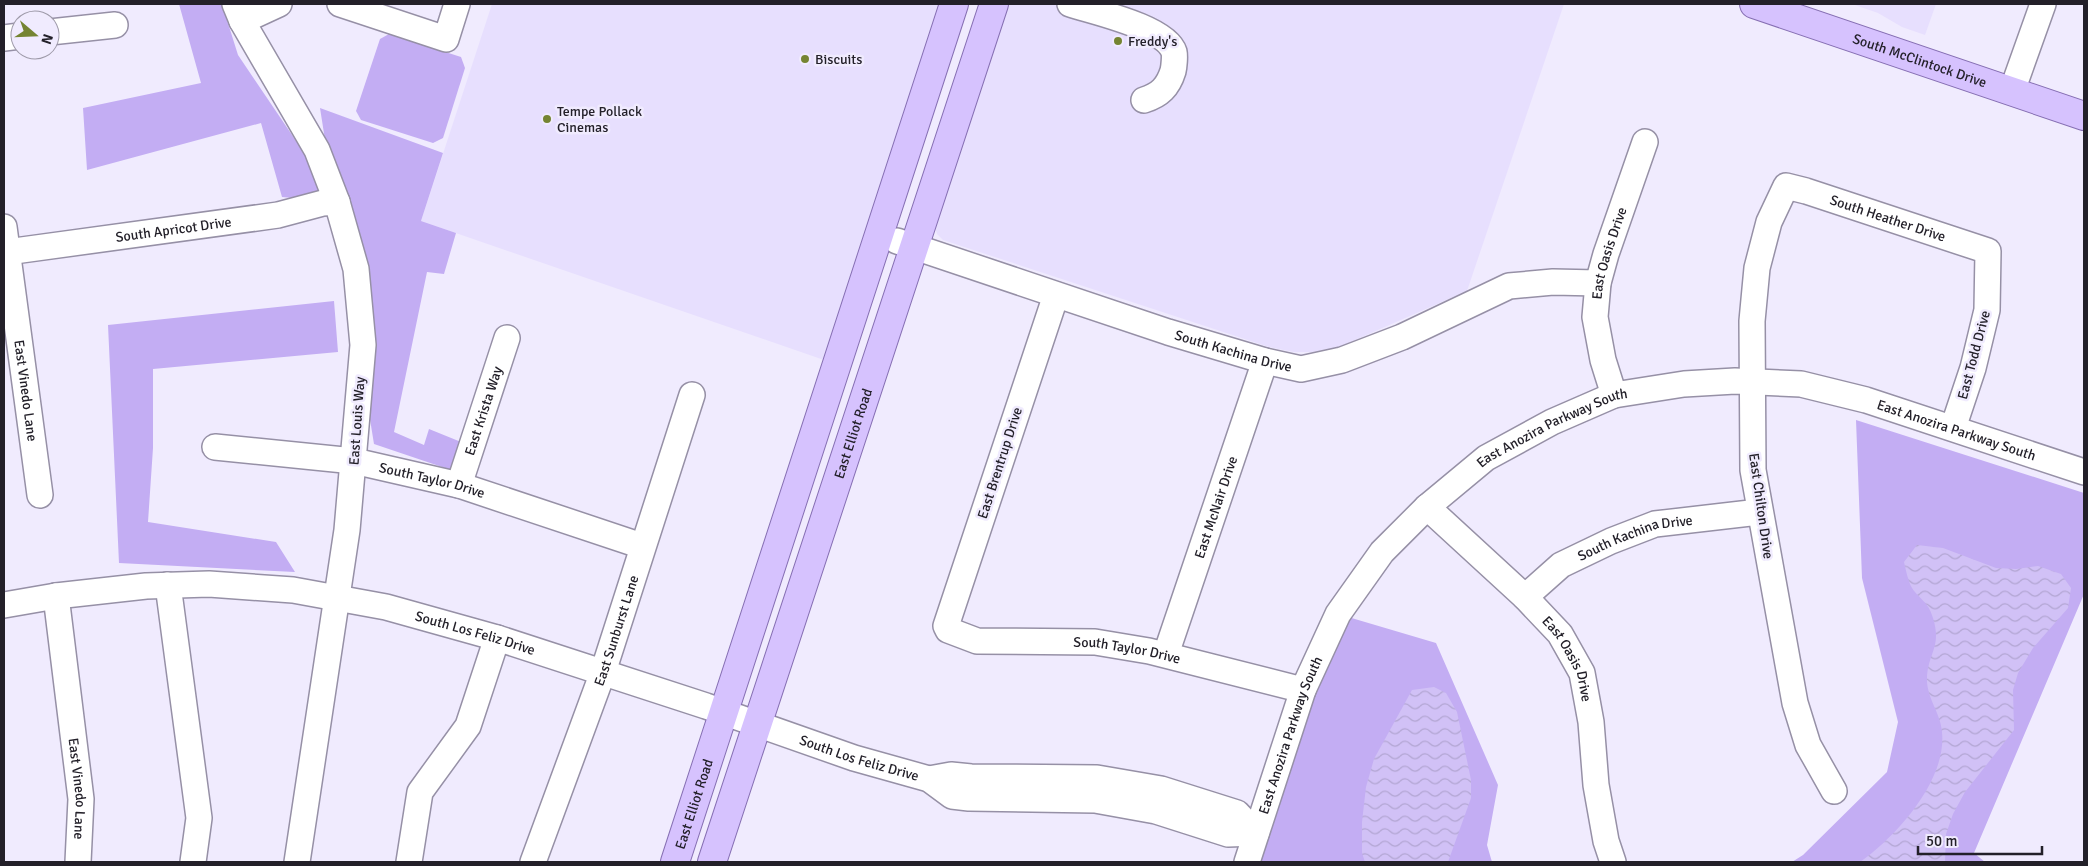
<svg xmlns="http://www.w3.org/2000/svg" width="2088" height="866" font-family="Signika,sans-serif">
  <defs>
    <pattern id="water-waves" width="16" height="10" patternUnits="userSpaceOnUse" patternTransform="scale(1.25)"><rect width="16" height="10" fill="#d1c1f6"/><path d="M0 5q4-4 8 0t8 0" fill="none" stroke="#b3a6d3"/></pattern>
  </defs>
  <rect width="100%" height="100%" fill="#f0ebfe"/>
  <!-- built -->
  <g fill="#e7dffe">
    <path d="M492,4H939L824,360L421,221Z"/>
    <path d="M1008,4H1564L1467,291L1339,347L1313,352H1294L1269,347L943,240L937,234L935,228Z"/>
    <path d="M1852,4H1936L1925,35L1902,27L1878,13Z"/>
  </g>
  <!-- green -->
  <g fill="#c3adf3">
    <path d="M179,4H222L238,55L334,197L320,108L443,153L421,221L456,233L444,274L427,272L394,432L424,445L429,429L466,444L451,470L374,444L335,202L282,197L261,123L87,170L83,108L201,83Z"/>
    <path d="M389,34L461,57L465,68L443,138L433,143L361,120L356,111L380,39Z"/>
    <path d="M334,301L338,352L153,369V448L148,522L276,542L295,572L119,563L108,325Z"/>
    <path d="M1856,420L2084,493V594L1974,853L1985,862H1792L1803,855L1887,772L1898,722L1862,578Z"/>
    <path d="M1338,614L1436,643L1498,785L1487,845L1492,862H1247Z"/>
  </g>
  <!-- water -->
  <g fill="url(#water-waves)">
    <path d="M1917,545L1943,548L1996,568L2016,569L2038,566L2061,574L2071,588L2068,608L2033,648L2018,673L2013,690L2014,730L1965,792L1953,814L1946,834L1945,862H1860C1897,836 1947,780 1942,732C1941,714 1926,697 1927,678C1928,653 1942,647 1933,618C1928,601 1920,600 1912,588C1908,581 1906,570 1904,562Z"/>
    <path d="M1434,687L1446,693L1457,712L1471,780V798L1448,862H1365L1362,853V822L1366,787L1374,759L1412,690Z"/>
  </g>
  <g fill="none" stroke-linecap="round" stroke-linejoin="round">
    <defs>
      <g id="minor">
        <path d="M235,4L242,21L317,150L337,202L356,269L363,345L347,530L297,862"/>
        <path d="M340,4L446,39L457,4"/>
        <path d="M1070,4C1094,12 1166,27 1174,52C1175,56 1174,67 1173,71C1168,87 1160,95 1144,100"/>
        <path d="M242,21L279,4"/>
        <path d="M50,32L115,25"/>
        <path d="M4,38L20,36"/>
        <path d="M2012,91L2043,4"/>
        <path id="s1" d="M4,227L40,495"/>
        <path id="s2" d="M897,241L1168,332L1265,361L1301,369L1342,360L1402,337L1509,286L1553,282L1598,283"/>
        <path id="s3" d="M7,252L278,215L323,203L337,202"/>
        <path id="s4" d="M1056,295L946,626L948,630L977,641L1095,642L1149,651L1303,690"/>
        <path id="s5" d="M1614,395L1603,360L1595,317L1598,283L1606,254L1645,142"/>
        <path id="s6" d="M215,447L354,461L459,485L642,546"/>
        <path id="s7" d="M459,485L507,338"/>
        <path id="s8" d="M1427,507L1525,597L1560,634L1582,673L1591,722L1596,785L1606,841L1613,862"/>
        <path d="M168,585L199,818L193,862"/>
        <path id="s9" d="M56,596L81,799L78,862"/>
        <path id="s10" d="M1525,597L1561,565L1611,541L1655,524L1759,512"/>
        <path id="s11" d="M4,605L56,596L146,586L209,584L293,590L386,607L497,638L706,706L854,758L929,779L952,796L969,798L1095,800L1156,811L1228,834L1256,833"/>
        <path id="s12" d="M1166,654L1265,361"/>
        <path d="M929,779L951,775L971,777L1097,778L1161,789L1237,813L1256,833"/>
        <path id="s13" d="M1834,791L1808,745L1795,703L1753,470L1752,321L1757,268L1769,222L1786,186L1806,191L1988,251L1987,310L1973,368L1953,428"/>
        <path d="M409,862L420,792L468,726L497,638"/>
        <path id="s14" d="M533,862L603,672L692,395"/>
        <path id="s15" d="M1247,862L1303,690L1338,614L1382,552L1427,507L1486,458L1552,422L1614,395L1684,384L1735,381L1801,384L1866,400L2084,472"/>
      </g>
      <g id="major">
        <path id="s16" d="M1754,4L2084,116"/>
        <path id="s17" d="M675,862L954,4"/>
        <path id="s18" d="M712,862L994,4"/>
      </g>
    </defs>
    <!-- minor casing -->
    <use href="#minor" stroke="#9690a6" stroke-width="28"/>
    <!-- major casing -->
    <use href="#major" stroke="#866fb3" stroke-width="30"/>
    <!-- minor -->
    <use href="#minor" stroke="#fff" stroke-width="25"/>
    <!-- major -->
    <use href="#major" stroke="#d6c2fe" stroke-width="28"/>
  </g>
  <!-- markers -->
  <g fill="#758432" stroke="#f0ebfe" stroke-width="2">
    <circle cx="1118" cy="41" r="5"/>
    <circle cx="805" cy="59" r="5"/>
    <circle cx="547" cy="119" r="5"/>
  </g>
  <g text-anchor="middle" dominant-baseline="central" stroke-width="5" stroke-linejoin="round" paint-order="stroke">
    <!-- poi labels -->
    <g font-size="14" fill="#232029" stroke="#f0ebfe" text-anchor="start">
      <text x="1128" y="41">Freddy's</text>
      <text x="815" y="59">Biscuits</text>
      <text x="557" y="111">Tempe Pollack<tspan x="557" dy="16">Cinemas</tspan></text>
    </g>
    <!-- street labels -->
    <g font-size="14" fill="#232029" stroke="#f0ebfe">
      <text stroke="none"><textPath href="#s16" startOffset="175">South McClintock Drive</textPath></text>
      <text stroke="none"><textPath href="#s13" startOffset="730">South Heather Drive</textPath></text>
      <text stroke="none"><textPath href="#s3" startOffset="168">South Apricot Drive</textPath></text>
      <text stroke="none"><textPath href="#s5" startOffset="146">East Oasis Drive</textPath></text>
      <text stroke="none"><textPath href="#s2" startOffset="354">South Kachina Drive</textPath></text>
      <text transform="translate(1974 355) rotate(-75)">East Todd Drive</text>
      <text stroke="none"><textPath href="#s1" startOffset="165">East Vinedo Lane</textPath></text>
      <text stroke="none"><textPath href="#s7" startOffset="78">East Krista Way</textPath></text>
      <text transform="translate(357 421) rotate(-86)">East Louis Way</text>
      <text stroke="none"><textPath href="#s15" startOffset="554">East Anozira Parkway South</textPath></text>
      <text stroke="none"><textPath href="#s15" startOffset="974">East Anozira Parkway South</textPath></text>
      <text stroke="none"><textPath href="#s18" startOffset="451">East Elliot Road</textPath></text>
      <text transform="translate(1000 463) rotate(-72)">East Brentrup Drive</text>
      <text stroke="none"><textPath href="#s6" startOffset="220">South Taylor Drive</textPath></text>
      <text transform="translate(1761 506) rotate(82)">East Chilton Drive</text>
      <text stroke="none"><textPath href="#s12" startOffset="155">East McNair Drive</textPath></text>
      <text stroke="none"><textPath href="#s10" startOffset="128">South Kachina Drive</textPath></text>
      <text stroke="none"><textPath href="#s14" startOffset="246">East Sunburst Lane</textPath></text>
      <text stroke="none"><textPath href="#s11" startOffset="478">South Los Feliz Drive</textPath></text>
      <text stroke="none"><textPath href="#s4" startOffset="535">South Taylor Drive</textPath></text>
      <text stroke="none"><textPath href="#s8" startOffset="210">East Oasis Drive</textPath></text>
      <text stroke="none"><textPath href="#s15" startOffset="134">East Anozira Parkway South</textPath></text>
      <text stroke="none"><textPath href="#s11" startOffset="882">South Los Feliz Drive</textPath></text>
      <text stroke="none"><textPath href="#s9" startOffset="194">East Vinedo Lane</textPath></text>
      <text stroke="none"><textPath href="#s17" startOffset="61">East Elliot Road</textPath></text>
    </g>
  </g>
  <!-- border -->
  <rect width="2088" height="866" fill="none" stroke="#232029" stroke-width="10"/>
  <!-- north arrow -->
  <g transform="translate(35 35) rotate(109)"><circle r="24" fill="#f0ebfe" stroke="#9e9aa9"/>
  <path d="M0-4L9 19L0 12L-9 19Z" fill="#758432"/>
  <text y="-8" font-size="14" font-weight="bold" text-anchor="middle" fill="#232029">N</text>
  </g>
  <!-- scale -->
  <path d="M1918 846v8h124v-8" fill="none" stroke="#232029" stroke-width="2.5"/>
  <text x="1926" y="846" font-size="15" fill="#232029" stroke="#f0ebfe" stroke-width="4" paint-order="stroke">50 m</text>
</svg>
